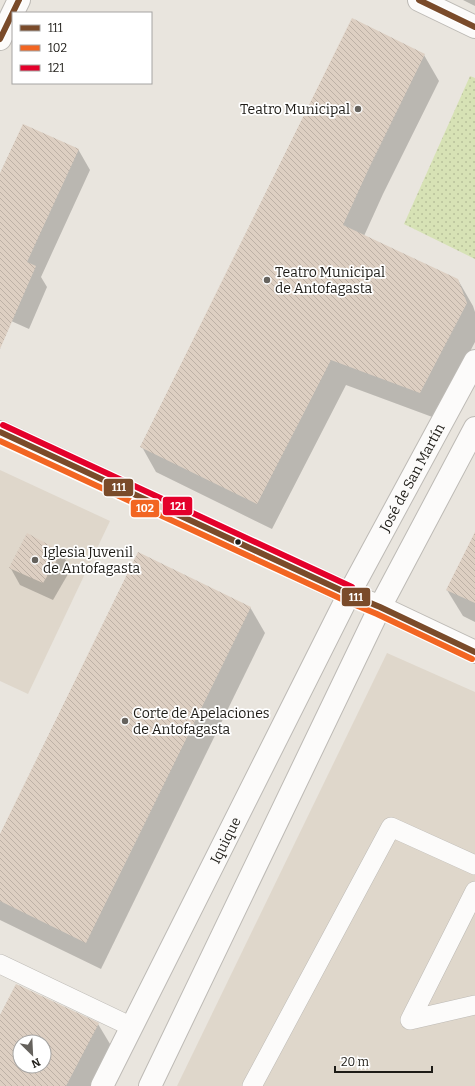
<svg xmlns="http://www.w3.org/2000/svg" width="475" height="1086" font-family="Bitter,serif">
  <defs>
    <pattern id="park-dots" width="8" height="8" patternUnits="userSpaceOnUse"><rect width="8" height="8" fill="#d7e2b5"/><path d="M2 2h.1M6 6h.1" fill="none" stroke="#b8c19b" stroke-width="1.8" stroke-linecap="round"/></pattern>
    <pattern id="building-back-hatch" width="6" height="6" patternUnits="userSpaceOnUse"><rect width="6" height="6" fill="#ddcfc2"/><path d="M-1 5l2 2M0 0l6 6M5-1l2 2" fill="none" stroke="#bdb1a6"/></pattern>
  </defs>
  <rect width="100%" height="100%" fill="#e9e5de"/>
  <!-- built -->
  <g fill="#dfd7cb">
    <path d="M0,470L110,521L28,694L0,681Z"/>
    <path d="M387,653L475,692V1086H177Z"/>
  </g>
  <!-- park -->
  <path fill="url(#park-dots)" d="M470,76L475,78V259L404,224Z"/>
  <!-- shadow -->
  <g fill="#0003" fill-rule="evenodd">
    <path d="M463,0H475V6Z"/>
    <path d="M424,55L439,81L383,194L364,236L458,280L473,306L475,312V342L435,418L346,385L272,529L156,472L142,447Z"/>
    <path d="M78,149L90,170L41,277L47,287L29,329L0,316V177Z"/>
    <path d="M475,535V622L463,616L447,590Z"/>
    <path d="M61,552L71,569L53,600L20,585L10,567Z"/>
    <path d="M250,607L265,633L101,969L0,920V837Z"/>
    <path d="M0,1017L98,1024L113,1049L93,1086H0ZM20,1042H44V1066H20Z"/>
  </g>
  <!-- building -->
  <g fill="url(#building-back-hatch)" fill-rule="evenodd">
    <path d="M352,18L425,54L369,168L343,225L458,279L467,303L420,393L331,360L257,504L140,447Z"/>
    <path d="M23,124L79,149L27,262L36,266L0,349V173Z"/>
    <path d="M475,532V603L446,590Z"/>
    <path d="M27,533L62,552L43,583L9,568Z"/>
    <path d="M138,552L251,607L86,943L0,901V834Z"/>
    <path d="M16,984L99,1023L66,1086H0V1015ZM20,1042H44V1066H20Z"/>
  </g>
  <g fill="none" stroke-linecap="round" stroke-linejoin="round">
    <defs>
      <g id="service">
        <path d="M475,891L410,1020L475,1005"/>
        <path d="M0,964L132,1027"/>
        <path d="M252,1086L391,827L475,865"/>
      </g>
      <path id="minor" d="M0,432L349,594L380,607"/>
      <g id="tertiary">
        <path d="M419,0L475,27"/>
        <path d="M380,607L475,652"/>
        <path id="s1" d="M102,1086L349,594L475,361"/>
        <path d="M150,1086L380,607L475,428"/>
      </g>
      <path id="secondary" d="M0,39L19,0"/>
    </defs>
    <!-- service casing -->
    <use href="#service" stroke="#bdbab5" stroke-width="20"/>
    <!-- minor casing -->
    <use href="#minor" stroke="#bdbab5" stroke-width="24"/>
    <!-- tertiary casing -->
    <use href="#tertiary" stroke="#bdbab5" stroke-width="24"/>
    <!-- secondary casing -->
    <use href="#secondary" stroke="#bdbab5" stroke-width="24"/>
    <!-- service -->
    <use href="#service" stroke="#fcfbfa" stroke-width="19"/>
    <!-- minor -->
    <use href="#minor" stroke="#fcfbfa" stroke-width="22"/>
    <!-- tertiary -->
    <use href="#tertiary" stroke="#fcfbfa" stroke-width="22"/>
    <!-- secondary -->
    <use href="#secondary" stroke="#fcfbfa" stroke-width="22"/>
    <defs>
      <g id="bus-1">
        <path d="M419,0L475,27"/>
        <path d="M0,39L19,0"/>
        <path d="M0,432L349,594L380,607L475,652"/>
      </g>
      <path id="bus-2" d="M0,441L346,601L377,614L472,659"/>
      <path id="bus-3" d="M3,425L352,587"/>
    </defs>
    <!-- bus-1 casing -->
    <use href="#bus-1" stroke="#fff" stroke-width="9"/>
    <!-- bus-2 casing -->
    <use href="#bus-2" stroke="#fff" stroke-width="9"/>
    <!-- bus-3 casing -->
    <use href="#bus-3" stroke="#fff" stroke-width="9"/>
    <!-- bus-1 -->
    <use href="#bus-1" stroke="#7a4b2a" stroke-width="6"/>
    <!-- bus-2 -->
    <use href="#bus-2" stroke="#f26522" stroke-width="6"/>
    <!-- bus-3 -->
    <use href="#bus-3" stroke="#e4002b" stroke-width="6"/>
  </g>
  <!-- markers -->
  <g fill="#65625d" stroke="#fff" stroke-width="1.5">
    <circle cx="358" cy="109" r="4"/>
    <circle cx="267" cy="280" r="4"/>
    <circle cx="35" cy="560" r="4"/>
    <circle cx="125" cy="721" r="4"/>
  </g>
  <circle fill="#1e1c17" stroke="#fff" stroke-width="1.5" cx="238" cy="542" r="3.5"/>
  <g text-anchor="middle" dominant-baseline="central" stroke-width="3.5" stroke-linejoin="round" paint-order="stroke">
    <!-- poi labels -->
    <g font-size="14" fill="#1e1c17" stroke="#fff" text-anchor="start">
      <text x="350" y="109" text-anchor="end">Teatro Municipal</text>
      <text x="275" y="272">Teatro Municipal<tspan x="275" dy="16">de Antofagasta</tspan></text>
      <text x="43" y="552">Iglesia Juvenil<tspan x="43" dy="16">de Antofagasta</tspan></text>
      <text x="133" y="713">Corte de Apelaciones<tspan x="133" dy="16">de Antofagasta</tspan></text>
    </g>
    <!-- street labels -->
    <g font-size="14" fill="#1e1c17" stroke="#fff">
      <text stroke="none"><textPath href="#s1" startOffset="683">José de San Martín</textPath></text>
      <text stroke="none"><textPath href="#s1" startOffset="275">Iquique</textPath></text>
    </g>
  </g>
  <g stroke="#fff" stroke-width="1.5">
    <rect x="103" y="478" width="31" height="19" rx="4" fill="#7a4b2a"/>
    <rect x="162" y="496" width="31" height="20" rx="4" fill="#e4002b"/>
    <rect x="130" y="499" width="30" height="19" rx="4" fill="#f26522"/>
    <rect x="341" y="587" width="30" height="20" rx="4" fill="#7a4b2a"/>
  </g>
  <g font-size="11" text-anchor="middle" font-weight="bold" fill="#fff">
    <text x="119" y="491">111</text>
    <text x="178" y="510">121</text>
    <text x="145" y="512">102</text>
    <text x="356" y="601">111</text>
  </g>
  <!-- legend -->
  <rect x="12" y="12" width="140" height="72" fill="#ffffff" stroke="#a5a4a2"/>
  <rect x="20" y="25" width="20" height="6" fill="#7a4b2a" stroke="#a5a4a2"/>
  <text x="48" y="32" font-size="12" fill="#1e1c17">111</text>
  <rect x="20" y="45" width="20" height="6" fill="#f26522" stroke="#a5a4a2"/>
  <text x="48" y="52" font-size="12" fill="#1e1c17">102</text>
  <rect x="20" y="65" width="20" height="6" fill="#e4002b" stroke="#a5a4a2"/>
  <text x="48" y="72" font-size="12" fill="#1e1c17">121</text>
  <!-- north arrow -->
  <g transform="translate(32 1054) rotate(156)"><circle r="19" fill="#ffffff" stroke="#a5a4a2"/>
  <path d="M0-3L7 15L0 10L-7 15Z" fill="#65625d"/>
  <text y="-6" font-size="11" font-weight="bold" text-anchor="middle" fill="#1e1c17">N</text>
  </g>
  <!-- scale -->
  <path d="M335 1066v6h97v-6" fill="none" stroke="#1e1c17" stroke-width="2"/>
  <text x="341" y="1066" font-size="12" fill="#1e1c17" stroke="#ffffff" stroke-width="3" paint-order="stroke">20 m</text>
</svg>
